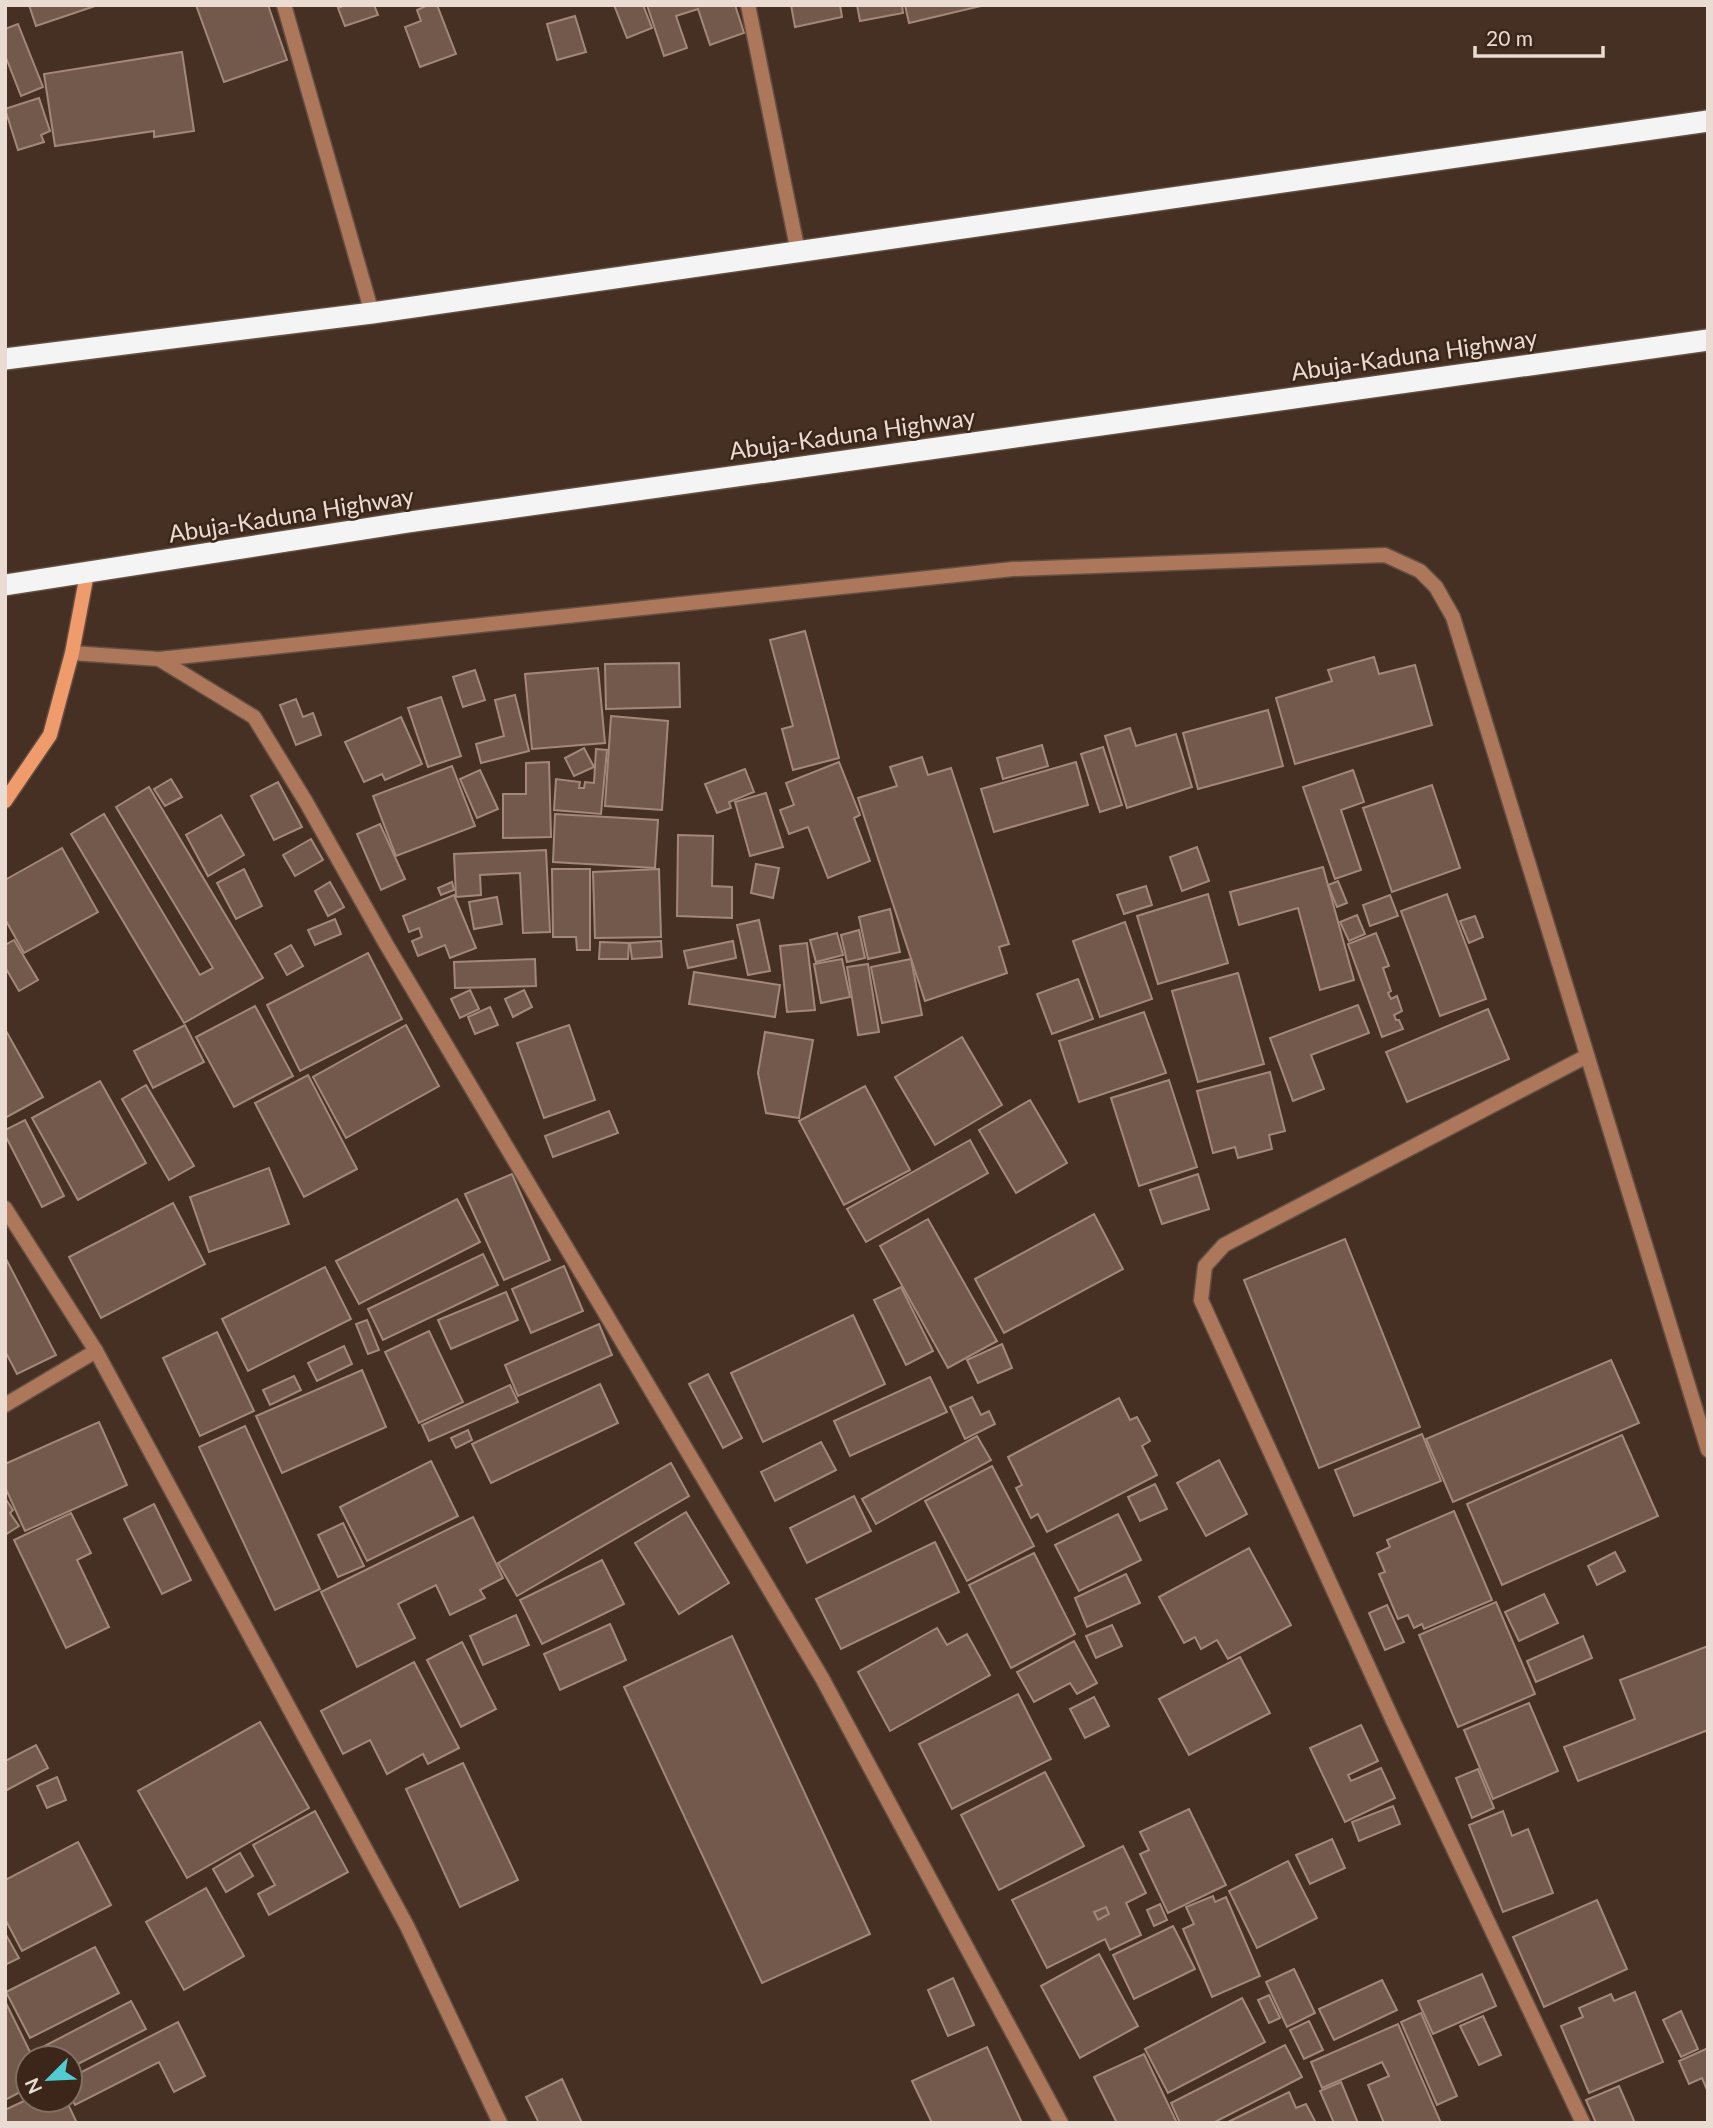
<svg xmlns="http://www.w3.org/2000/svg" width="1713" height="2128" font-family="Lato,sans-serif">
  <rect width="100%" height="100%" fill="#463023"/>
  <!-- building -->
  <g fill="#72594b" stroke="#a38879" stroke-width="2">
    <path d="M29,5H98L36,26Z"/>
    <path d="M196,5H268L287,60L224,82Z"/>
    <path d="M345,5H374L378,15L345,26L338,8Z"/>
    <path d="M428,5H437L456,54L420,67L405,27L421,21L417,10Z"/>
    <path d="M614,5H643L652,28L627,38Z"/>
    <path d="M647,5H735L744,33L710,45L698,9L676,16L687,48L664,56Z"/>
    <path d="M791,5H840L842,17L795,27Z"/>
    <path d="M857,5H902L903,13L860,21Z"/>
    <path d="M905,5H985L909,23Z"/>
    <path d="M575,16L586,52L557,60L547,24Z"/>
    <path d="M18,24L43,87L21,96L5,55V29Z"/>
    <path d="M182,52L194,131L154,137V131L55,146L44,74Z"/>
    <path d="M39,98L50,131L41,135L44,142L18,150L5,109Z"/>
    <path d="M805,631L839,758L793,770L782,729L793,726L770,640Z"/>
    <path d="M1374,657L1379,674L1415,665L1432,725L1295,764L1276,698L1332,681L1328,670Z"/>
    <path d="M679,663L680,707L606,709L605,664Z"/>
    <path d="M598,668L605,743L532,749L525,674Z"/>
    <path d="M475,670L485,700L463,707L453,677Z"/>
    <path d="M515,695L529,751L481,763L476,744L504,736L495,700Z"/>
    <path d="M441,697L461,756L428,767L408,708Z"/>
    <path d="M296,699L303,717L313,713L321,735L296,745L280,705Z"/>
    <path d="M1268,710L1283,766L1198,789L1183,733Z"/>
    <path d="M611,716L668,721L662,810L605,806Z"/>
    <path d="M401,717L422,764L385,780L382,774L364,782L345,742Z"/>
    <path d="M1130,728L1136,746L1176,734L1192,787L1127,808L1105,736Z"/>
    <path d="M1042,745L1048,766L1003,779L997,758Z"/>
    <path d="M1103,747L1122,805L1100,812L1081,754Z"/>
    <path d="M584,748L594,767L574,776L565,758Z"/>
    <path d="M596,749L607,750L601,814L554,810L556,779L580,782L579,788H584L585,782L594,783Z"/>
    <path d="M922,757L928,775L951,768L1009,944L999,947L1007,973L925,1001L858,798L897,786L890,767Z"/>
    <path d="M549,762L551,837L503,838V794H526V763Z"/>
    <path d="M839,762L860,815L854,818L870,861L828,878L808,827L789,834L780,810L794,805L786,783Z"/>
    <path d="M1076,762L1088,805L994,832L981,789Z"/>
    <path d="M452,766L475,826L396,856L373,796Z"/>
    <path d="M745,769L754,792L729,802L731,808L717,813L705,784Z"/>
    <path d="M480,770L498,809L477,818L460,779Z"/>
    <path d="M1353,770L1364,802L1341,810L1361,870L1335,879L1303,787Z"/>
    <path d="M171,779L182,797L165,806L154,789Z"/>
    <path d="M278,782L302,827L274,840L251,796Z"/>
    <path d="M1432,785L1460,868L1392,892L1363,808Z"/>
    <path d="M149,787L263,978L184,1023L71,834L104,814L200,975L213,968L116,807Z"/>
    <path d="M766,793L783,847L750,856L735,802Z"/>
    <path d="M555,814L658,820L655,868L553,862Z"/>
    <path d="M221,815L244,855L208,876L186,835Z"/>
    <path d="M380,824L405,879L381,890L357,834Z"/>
    <path d="M678,835L713,836L712,886L732,887V918L677,916Z"/>
    <path d="M311,839L323,860L295,876L283,855Z"/>
    <path d="M1197,847L1209,881L1182,891L1170,857Z"/>
    <path d="M62,848L98,912L24,953L5,919V880Z"/>
    <path d="M546,850L550,932L523,933L520,873L480,875L481,895L456,897L454,854Z"/>
    <path d="M756,864L779,868L773,898L751,893Z"/>
    <path d="M1323,867L1354,980L1320,990L1298,908L1239,925L1230,892Z"/>
    <path d="M244,869L262,906L236,919L217,883Z"/>
    <path d="M552,869H590V950H577L576,937H553Z"/>
    <path d="M659,869L661,937L595,938L593,872Z"/>
    <path d="M1338,881L1347,903L1337,907L1328,885Z"/>
    <path d="M330,882L344,907L328,916L315,891Z"/>
    <path d="M452,882L454,890L441,895L438,888Z"/>
    <path d="M1146,886L1152,905L1124,914L1117,895Z"/>
    <path d="M1208,894L1228,963L1158,984L1137,916Z"/>
    <path d="M1447,894L1486,999L1440,1016L1401,911Z"/>
    <path d="M454,895L476,948L450,958L445,945L418,956L412,941L422,937L419,928L409,932L403,916Z"/>
    <path d="M1390,895L1398,916L1370,926L1363,905Z"/>
    <path d="M497,897L502,924L474,929L469,902Z"/>
    <path d="M890,909L900,952L868,959L859,917Z"/>
    <path d="M1357,915L1365,934L1349,941L1340,922Z"/>
    <path d="M1475,916L1483,937L1469,943L1460,921Z"/>
    <path d="M335,919L341,934L315,945L308,930Z"/>
    <path d="M759,920L770,971L748,975L737,925Z"/>
    <path d="M1125,922L1152,999L1100,1017L1073,941Z"/>
    <path d="M859,930L865,958L847,962L841,935Z"/>
    <path d="M837,933L843,955L816,962L810,940Z"/>
    <path d="M1376,933L1389,966L1383,968L1391,991L1388,993L1391,999L1397,996L1402,1011L1394,1015L1396,1020H1399L1403,1029L1382,1037L1348,944Z"/>
    <path d="M14,940L38,980L19,991L5,967V945Z"/>
    <path d="M661,941L662,957L632,959L630,943Z"/>
    <path d="M733,941L736,958L688,968L684,951Z"/>
    <path d="M600,942L629,943L628,959H599Z"/>
    <path d="M807,943L815,1010L787,1012L780,946Z"/>
    <path d="M291,945L303,966L287,975L275,954Z"/>
    <path d="M368,953L402,1019L300,1071L267,1005Z"/>
    <path d="M535,959L536,986L455,988L454,962Z"/>
    <path d="M842,959L850,997L821,1003L814,964Z"/>
    <path d="M911,959L922,1015L882,1023L871,967Z"/>
    <path d="M868,964L879,1032L858,1035L847,967Z"/>
    <path d="M694,972L780,985L775,1017L689,1004Z"/>
    <path d="M1238,973L1264,1064L1198,1082L1172,991Z"/>
    <path d="M1078,979L1093,1019L1052,1034L1037,994Z"/>
    <path d="M470,990L479,1009L460,1018L451,999Z"/>
    <path d="M524,990L532,1007L513,1017L505,999Z"/>
    <path d="M1358,1005L1369,1033L1311,1055L1324,1089L1293,1101L1270,1038Z"/>
    <path d="M255,1006L293,1076L234,1107L196,1037Z"/>
    <path d="M490,1007L498,1025L475,1034L468,1017Z"/>
    <path d="M1488,1009L1509,1059L1407,1102L1386,1052Z"/>
    <path d="M1144,1012L1166,1073L1079,1102L1059,1041Z"/>
    <path d="M185,1025L204,1062L153,1088L134,1051Z"/>
    <path d="M406,1025L439,1086L346,1138L313,1077Z"/>
    <path d="M569,1025L595,1100L544,1118L517,1043Z"/>
    <path d="M5,1029L43,1097L5,1118Z"/>
    <path d="M765,1032L813,1040L799,1118L766,1113L758,1073Z"/>
    <path d="M962,1037L1002,1105L935,1145L895,1077Z"/>
    <path d="M1270,1072L1285,1131L1269,1135L1272,1149L1238,1158L1235,1147L1213,1153L1197,1091Z"/>
    <path d="M308,1075L357,1169L304,1197L255,1103Z"/>
    <path d="M1169,1080L1197,1167L1139,1186L1111,1098Z"/>
    <path d="M100,1081L146,1163L78,1200L32,1118Z"/>
    <path d="M146,1085L194,1166L169,1180L122,1099Z"/>
    <path d="M865,1086L910,1170L844,1205L799,1121Z"/>
    <path d="M1030,1100L1067,1163L1016,1193L979,1130Z"/>
    <path d="M609,1111L618,1133L553,1157L545,1136Z"/>
    <path d="M25,1120L64,1196L42,1207L5,1135V1130Z"/>
    <path d="M970,1140L988,1173L866,1242L847,1209Z"/>
    <path d="M269,1168L289,1224L209,1252L190,1197Z"/>
    <path d="M512,1174L550,1260L504,1280L465,1194Z"/>
    <path d="M1198,1174L1209,1209L1162,1224L1150,1190Z"/>
    <path d="M457,1199L480,1242L359,1304L336,1261Z"/>
    <path d="M173,1203L205,1264L101,1318L69,1257Z"/>
    <path d="M1094,1214L1123,1269L1004,1333L975,1279Z"/>
    <path d="M928,1219L997,1341L948,1368L880,1246Z"/>
    <path d="M1345,1239L1420,1427L1319,1468L1244,1280Z"/>
    <path d="M483,1254L498,1285L383,1340L368,1309Z"/>
    <path d="M5,1257L56,1355L17,1374L5,1351Z"/>
    <path d="M564,1266L583,1311L531,1333L512,1289Z"/>
    <path d="M325,1267L351,1319L248,1371L222,1319Z"/>
    <path d="M901,1287L933,1351L906,1365L874,1300Z"/>
    <path d="M506,1292L518,1320L451,1349L438,1320Z"/>
    <path d="M853,1315L885,1384L763,1442L731,1373Z"/>
    <path d="M367,1320L379,1350L368,1354L356,1324Z"/>
    <path d="M599,1324L612,1355L518,1396L505,1365Z"/>
    <path d="M429,1331L463,1402L419,1423L385,1352Z"/>
    <path d="M217,1332L254,1411L200,1436L163,1358Z"/>
    <path d="M1002,1344L1012,1368L978,1383L967,1360Z"/>
    <path d="M344,1346L352,1364L317,1381L308,1363Z"/>
    <path d="M1611,1360L1639,1423L1453,1502L1426,1439Z"/>
    <path d="M362,1370L386,1427L282,1473L256,1416Z"/>
    <path d="M708,1374L742,1438L723,1448L689,1384Z"/>
    <path d="M294,1376L301,1390L270,1405L263,1390Z"/>
    <path d="M930,1377L947,1412L850,1456L834,1421Z"/>
    <path d="M600,1384L618,1423L491,1483L472,1444Z"/>
    <path d="M510,1385L518,1402L429,1441L422,1425Z"/>
    <path d="M972,1397L981,1415L989,1411L995,1424L965,1439L950,1407Z"/>
    <path d="M1119,1398L1130,1420L1137,1417L1150,1441L1142,1446L1157,1475L1047,1532L1038,1514L1031,1518L1016,1488L1022,1485L1008,1457Z"/>
    <path d="M99,1422L127,1485L25,1531L5,1487V1464Z"/>
    <path d="M245,1426L320,1589L275,1610L199,1447Z"/>
    <path d="M468,1430L472,1440L456,1448L451,1438Z"/>
    <path d="M1422,1434L1441,1481L1354,1516L1335,1470Z"/>
    <path d="M1622,1435L1658,1516L1502,1585L1467,1504Z"/>
    <path d="M977,1436L991,1460L876,1524L862,1499Z"/>
    <path d="M821,1442L836,1470L775,1501L761,1472Z"/>
    <path d="M1219,1460L1247,1514L1206,1536L1177,1483Z"/>
    <path d="M431,1461L458,1516L367,1561L340,1507Z"/>
    <path d="M671,1463L689,1496L517,1596L498,1563Z"/>
    <path d="M992,1466L1034,1546L967,1581L925,1501Z"/>
    <path d="M1155,1484L1167,1509L1140,1521L1128,1497Z"/>
    <path d="M854,1496L871,1531L807,1563L790,1528Z"/>
    <path d="M5,1498L13,1510L10,1513L19,1526L5,1535Z"/>
    <path d="M154,1504L191,1580L162,1594L124,1519Z"/>
    <path d="M1454,1511L1492,1600L1424,1629L1422,1624L1414,1628L1408,1615L1398,1619L1379,1574L1385,1572L1377,1553L1390,1547L1387,1540Z"/>
    <path d="M686,1512L729,1583L679,1614L635,1543Z"/>
    <path d="M71,1513L91,1553L77,1560L109,1627L66,1648L14,1540Z"/>
    <path d="M1118,1514L1141,1560L1079,1591L1055,1545Z"/>
    <path d="M473,1517L503,1578L480,1590L485,1598L450,1615L436,1585L398,1604L415,1638L357,1667L321,1592Z"/>
    <path d="M343,1523L364,1566L338,1577L318,1535Z"/>
    <path d="M935,1542L959,1592L841,1649L816,1599Z"/>
    <path d="M1249,1548L1291,1625L1228,1659L1217,1640L1201,1649L1195,1637L1184,1643L1159,1597Z"/>
    <path d="M1615,1552L1625,1571L1597,1585L1588,1566Z"/>
    <path d="M1034,1553L1075,1634L1011,1668L969,1585Z"/>
    <path d="M602,1560L624,1604L542,1644L520,1600Z"/>
    <path d="M1126,1574L1140,1603L1087,1627L1075,1598Z"/>
    <path d="M1544,1594L1558,1623L1519,1641L1505,1612Z"/>
    <path d="M1496,1602L1535,1694L1458,1727L1419,1635Z"/>
    <path d="M1387,1605L1404,1642L1385,1650L1369,1613Z"/>
    <path d="M516,1615L529,1645L483,1665L470,1636Z"/>
    <path d="M610,1624L626,1660L560,1690L544,1654Z"/>
    <path d="M1112,1625L1122,1646L1096,1658L1086,1636Z"/>
    <path d="M937,1628L947,1645L967,1634L990,1675L890,1731L858,1672Z"/>
    <path d="M732,1636L870,1934L762,1983L624,1687Z"/>
    <path d="M1583,1636L1592,1658L1536,1682L1527,1661Z"/>
    <path d="M1074,1641L1097,1683L1077,1694L1070,1683L1034,1702L1017,1672Z"/>
    <path d="M462,1642L496,1709L461,1727L427,1660Z"/>
    <path d="M1708,1646V1730L1578,1781L1564,1747L1635,1719L1620,1680Z"/>
    <path d="M1240,1657L1270,1713L1189,1755L1159,1699Z"/>
    <path d="M414,1662L459,1748L428,1764L423,1754L387,1774L370,1740L343,1754L321,1711Z"/>
    <path d="M1018,1694L1051,1759L952,1809L919,1744Z"/>
    <path d="M1094,1697L1109,1726L1085,1738L1070,1709Z"/>
    <path d="M1529,1703L1558,1771L1493,1799L1464,1730Z"/>
    <path d="M260,1722L309,1808L187,1878L138,1791Z"/>
    <path d="M1361,1725L1378,1761L1348,1775L1351,1781L1381,1768L1395,1798L1345,1822L1310,1748Z"/>
    <path d="M36,1745L48,1768L5,1791V1761Z"/>
    <path d="M463,1763L518,1880L460,1907L406,1789Z"/>
    <path d="M1478,1769L1494,1808L1472,1818L1456,1778Z"/>
    <path d="M1045,1772L1084,1846L999,1890L961,1815Z"/>
    <path d="M57,1777L66,1800L47,1808L37,1786Z"/>
    <path d="M1393,1806L1400,1824L1359,1841L1352,1822Z"/>
    <path d="M1189,1809L1226,1885L1168,1913L1140,1854L1149,1850L1140,1832Z"/>
    <path d="M315,1811L348,1872L269,1915L258,1894L275,1885L253,1845Z"/>
    <path d="M1503,1811L1512,1836L1528,1829L1553,1893L1503,1912L1469,1825Z"/>
    <path d="M1332,1839L1345,1868L1310,1884L1296,1855Z"/>
    <path d="M78,1842L111,1905L22,1951L5,1919V1880Z"/>
    <path d="M1123,1846L1146,1893L1126,1903L1141,1935L1110,1950L1105,1939L1047,1968L1012,1900Z"/>
    <path d="M240,1853L253,1876L226,1892L213,1869Z"/>
    <path d="M1288,1861L1317,1918L1257,1948L1229,1891Z"/>
    <path d="M206,1888L244,1956L184,1990L146,1922Z"/>
    <path d="M1213,1896L1215,1902L1226,1897L1260,1976L1212,1997L1183,1929L1194,1924L1186,1907Z"/>
    <path d="M1597,1900L1627,1969L1544,2007L1513,1937Z"/>
    <path d="M1160,1904L1167,1920L1154,1926L1147,1910Z"/>
    <path d="M1106,1907L1109,1914L1098,1920L1094,1912Z"/>
    <path d="M1173,1926L1195,1969L1134,1999L1113,1955Z"/>
    <path d="M5,1933L19,1958L5,1965Z"/>
    <path d="M95,1947L119,1993L30,2038L6,1992Z"/>
    <path d="M1099,1954L1138,2026L1080,2058L1041,1986Z"/>
    <path d="M1294,1969L1315,2013L1287,2027L1266,1982Z"/>
    <path d="M1482,1974L1496,2006L1433,2034L1418,2001Z"/>
    <path d="M953,1978L974,2025L948,2036L928,1990Z"/>
    <path d="M1382,1980L1397,2010L1334,2040L1319,2009Z"/>
    <path d="M1635,1992L1663,2062L1589,2093L1561,2026L1583,2017L1579,2008L1611,1994L1614,2001Z"/>
    <path d="M1269,1995L1280,2018L1269,2023L1258,2000Z"/>
    <path d="M1242,1998L1265,2042L1168,2093L1145,2049Z"/>
    <path d="M131,2001L146,2029L70,2068V2058H42L37,2050Z"/>
    <path d="M6,2003L33,2058H28V2088L5,2100Z"/>
    <path d="M1681,2011L1698,2049L1681,2057L1663,2020Z"/>
    <path d="M1421,2013L1457,2096L1437,2105L1401,2022Z"/>
    <path d="M1483,2016L1501,2055L1479,2065L1460,2026Z"/>
    <path d="M1309,2021L1323,2050L1304,2059L1290,2030Z"/>
    <path d="M178,2022L205,2076L174,2092L159,2062L75,2105L70,2095V2078Z"/>
    <path d="M1398,2024L1441,2123H1384L1368,2085L1389,2076L1382,2062L1322,2088L1311,2062Z"/>
    <path d="M1285,2045L1302,2077L1213,2123H1180L1171,2103Z"/>
    <path d="M987,2047L1022,2123H932L912,2081Z"/>
    <path d="M1708,2048V2092L1702,2078L1689,2084L1679,2061Z"/>
    <path d="M1144,2054L1177,2123H1117L1094,2077Z"/>
    <path d="M562,2079L582,2123H539L526,2097Z"/>
    <path d="M1341,2082L1358,2123H1334L1320,2091Z"/>
    <path d="M1619,2086L1635,2123H1596L1586,2100Z"/>
    <path d="M1289,2092L1296,2108L1306,2104L1316,2123H1226Z"/>
    <path d="M28,2099L66,2100L77,2123H5V2110Z"/>
  </g>
  <g fill="none" stroke-linecap="round" stroke-linejoin="round">
    <defs>
      <g id="street">
        <path d="M284,5L372,313"/>
        <path d="M748,5L798,252"/>
        <path d="M72,653L159,659L1013,569L1385,555L1420,571L1436,587L1453,617L1708,1450"/>
        <path d="M159,659L254,717L306,802L386,944L822,1678L1061,2123"/>
        <path d="M5,1208L96,1351L407,1926L500,2123"/>
        <path d="M5,1405L96,1351"/>
        <path d="M1583,2123L1394,1723L1201,1300L1205,1266L1224,1245L1587,1056"/>
      </g>
      <path id="secondary" d="M5,801L50,735L72,653L87,574"/>
      <g id="highway">
        <path d="M5,359L372,313L1708,121"/>
        <path d="M5,585L409,522L1708,340"/>
      </g>
    </defs>
    <!-- street casing -->
    <use href="#street" stroke="#644f43" stroke-width="17"/>
    <!-- secondary casing -->
    <use href="#secondary" stroke="#644f43" stroke-width="17"/>
    <!-- highway casing -->
    <use href="#highway" stroke="#644f43" stroke-width="24"/>
    <!-- street -->
    <use href="#street" stroke="#ac775a" stroke-width="14"/>
    <!-- secondary -->
    <use href="#secondary" stroke="#ef9b6b" stroke-width="14"/>
    <!-- highway -->
    <use href="#highway" stroke="#f4f4f4" stroke-width="21"/>
  </g>
  <g text-anchor="middle" dominant-baseline="central" stroke-width="5" stroke-linejoin="round" paint-order="stroke">
    <!-- street labels -->
    <g font-size="24" fill="#eadbd3" stroke="#3b2619">
      <text transform="translate(1414 354) rotate(-8)">Abuja-Kaduna Highway</text>
      <text transform="translate(852 433) rotate(-8)">Abuja-Kaduna Highway</text>
      <text transform="translate(291 514) rotate(-9)">Abuja-Kaduna Highway</text>
    </g>
  </g>
  <!-- border -->
  <rect width="1713" height="2128" fill="none" stroke="#eadbd3" stroke-width="14"/>
  <!-- north arrow -->
  <g transform="translate(49 2079) rotate(246)"><circle r="33" fill="#3b2619" stroke="#816e63" stroke-width="2"/>
  <path d="M0-5L12 26L0 18L-12 26Z" fill="#51ccd3"/>
  <text y="-10" font-size="19" font-weight="bold" text-anchor="middle" fill="#eadbd3">N</text>
  </g>
  <!-- scale -->
  <path d="M1475 46v10h128v-10" fill="none" stroke="#eadbd3" stroke-width="3.5"/>
  <text x="1486" y="46" font-size="21" fill="#eadbd3" stroke="#3b2619" stroke-width="5" paint-order="stroke">20 m</text>
</svg>
